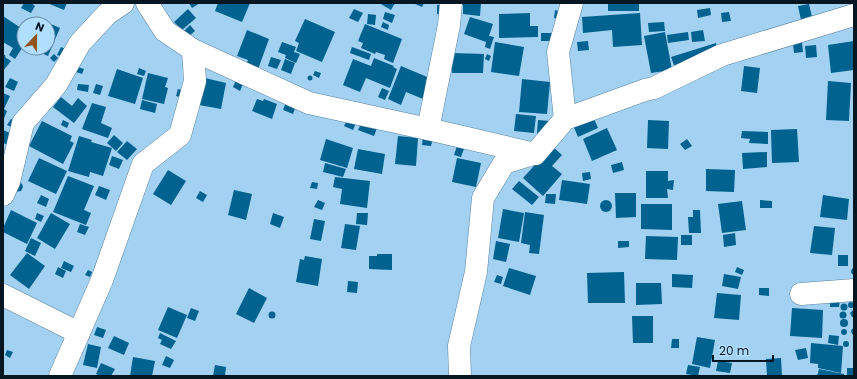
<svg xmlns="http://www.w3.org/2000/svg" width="857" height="379" font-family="Poppins,sans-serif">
  <rect width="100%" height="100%" fill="#a3d1f1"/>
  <!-- building -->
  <g fill="#00628f">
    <path d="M24,3H31L35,6L31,13L21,8Z"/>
    <path d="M47,3H67L64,10Z"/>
    <path d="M189,3H200L192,8Z"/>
    <path d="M218,3H250L242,22L215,11Z"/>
    <path d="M379,3H395L391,10Z"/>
    <path d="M413,3H424L422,7Z"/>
    <path d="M461,3H481L480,16L463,14V5H460Z"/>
    <rect x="608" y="3" width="31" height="8"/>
    <path d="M809,4L812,17L801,20L798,6Z"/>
    <rect x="437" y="5" width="9" height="9"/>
    <path d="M710,8L711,15L698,18L697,10Z"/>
    <path d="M188,9L196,18L182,30L174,22Z"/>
    <path d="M354,9L363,13L358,22L349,18Z"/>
    <path d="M555,10L562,12L560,19L554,18Z"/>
    <path d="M385,12L395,15L392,23L383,19Z"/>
    <path d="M729,12L731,21L722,22L721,13Z"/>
    <path d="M530,13V26H538V37L499,38V14Z"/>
    <path d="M640,13L642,45L613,47L612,30L583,33L582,17Z"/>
    <path d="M368,14L376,15L375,25L367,24Z"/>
    <path d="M3,16L24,30V45L15,59L9,55L13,48L3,42Z"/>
    <path d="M470,17L493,24L489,36L494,37L490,49L485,47L486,42L464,34Z"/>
    <path d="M39,19L60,28L48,56L30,48H48V24H37Z"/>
    <path d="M305,19L335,32L322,62L296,51L299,43L295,41Z"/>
    <path d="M383,22L389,25L388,30L381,27Z"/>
    <path d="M664,22L665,31L649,32L648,23Z"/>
    <path d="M365,24L402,39L393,63L384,59L385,55L376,52L375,54L361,48L363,43L358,41Z"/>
    <path d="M190,25L195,31L188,37L183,32Z"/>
    <path d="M247,30L269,39L257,72L245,67L248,60L237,56Z"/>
    <path d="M703,30L705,41L692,42L691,32Z"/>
    <path d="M665,32L672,70L651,73L644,36Z"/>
    <path d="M688,32L689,40L668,43L667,35Z"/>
    <rect x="541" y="33" width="12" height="8"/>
    <path d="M588,41L589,50L578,51L577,42Z"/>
    <path d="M854,41V70L831,73L828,45Z"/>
    <path d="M282,42L296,47L294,52L300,54L296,63L285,58L286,55L278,52Z"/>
    <path d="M495,42L524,47L519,76L491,72Z"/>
    <path d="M716,43L719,54L675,68L671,57Z"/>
    <path d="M793,43H802L803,52L794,53Z"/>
    <path d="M816,45L817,57L806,58L805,46Z"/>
    <path d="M61,47L70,51L66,58L57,55Z"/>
    <path d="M352,47L371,54L369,60L350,53Z"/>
    <path d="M452,53L484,54L483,73H452Z"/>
    <path d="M3,54L6,56L5,57L11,61L3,71Z"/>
    <path d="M54,54L58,58L54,62L50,58Z"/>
    <path d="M487,54L491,56L489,61L485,59Z"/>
    <path d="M271,57L281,60L277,69L268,66Z"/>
    <path d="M374,58L394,66L393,67L397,69L390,88L366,78L360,92L343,85L353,59L371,66Z"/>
    <path d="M285,59L295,63L291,74L281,70Z"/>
    <path d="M401,66L432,79L423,99L406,92L401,105L388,99Z"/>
    <path d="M744,66L760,68L757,93L741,91Z"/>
    <path d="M78,67L84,69L82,74L76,72Z"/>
    <path d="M139,68L146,71L144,76L137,74Z"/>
    <path d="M117,69L143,78L135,104L108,96Z"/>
    <path d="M315,71L321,73L319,78L313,75Z"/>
    <path d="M148,73L168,78L165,87L168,88L164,104L142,99Z"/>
    <circle cx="310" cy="78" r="2.5"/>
    <path d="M10,78L18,82L14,91L5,87Z"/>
    <path d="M205,78L226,83L221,109L199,105Z"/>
    <path d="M522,79L550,82L547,114L519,112Z"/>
    <path d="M236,80L243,84L240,91L233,87Z"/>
    <path d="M828,81L851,83L849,121L826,120Z"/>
    <path d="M78,84L89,85L88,92L77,90Z"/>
    <path d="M96,84L103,86L100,95L93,93Z"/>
    <path d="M382,88L389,91L385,100L378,97Z"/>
    <path d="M178,89L186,91L184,98L176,96Z"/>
    <path d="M3,93L10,96L4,109L7,111L3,121Z"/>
    <path d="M61,97L72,106L78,98L87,106L74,123L53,107Z"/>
    <path d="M257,99L263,101L264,99L277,104L272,119L252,111Z"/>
    <path d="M142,100L157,104L155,113L140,109Z"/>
    <path d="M286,102L296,106L293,114L283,110Z"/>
    <path d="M92,103L106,107L101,123L112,128L108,138L82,129Z"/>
    <path d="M516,114L536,116L534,133L514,131Z"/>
    <path d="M593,116L598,128L578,137L573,125Z"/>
    <path d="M11,119L17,121L14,128L7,125Z"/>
    <path d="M348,119L356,123L353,130L344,126Z"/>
    <path d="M63,120L69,123L67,128L61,125Z"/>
    <path d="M538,120L550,121L549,134L537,133Z"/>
    <path d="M648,120L669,121L668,149L647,148Z"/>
    <path d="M42,121L72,136L70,141L74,143L63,164L29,146Z"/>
    <path d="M362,122L377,128L374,136L358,130Z"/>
    <path d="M607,128L617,150L592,161L583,139Z"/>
    <path d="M797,129L799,162L772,163L771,130Z"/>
    <path d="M3,130L15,135L11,146L3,143Z"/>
    <path d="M742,131L768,132V144L749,143L750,139L741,138Z"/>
    <path d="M114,135L123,143L116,151L107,143Z"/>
    <path d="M79,136L92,140L91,142L112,148L103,176L90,172L89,177L68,171Z"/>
    <path d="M398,136L418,138L416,166L395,164Z"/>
    <path d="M423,137L433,138L431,146L422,145Z"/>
    <path d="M326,139L353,148L347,168L320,160Z"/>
    <path d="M687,139L692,146L685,150L680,144Z"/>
    <path d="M127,141L137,149L127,160L117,152Z"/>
    <path d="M458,143L465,146L461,157L454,155Z"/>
    <path d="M552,146L562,155L552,166L562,174L543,196L523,178Z"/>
    <path d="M358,149L385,154L382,174L354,169Z"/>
    <path d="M767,152V167L743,169L742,153Z"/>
    <path d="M112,156L123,160L119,169L109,165Z"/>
    <path d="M39,158L67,171L56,194L28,181Z"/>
    <path d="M457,158L481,163L476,187L452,182Z"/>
    <path d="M622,162L624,170L613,173L611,165Z"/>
    <path d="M325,163L346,169L343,177L323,172Z"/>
    <path d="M706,169L735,170L734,192L706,191Z"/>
    <path d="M168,170L186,181L171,205L153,194Z"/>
    <path d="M646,171H668V181L674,180L673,190L667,189L668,198H646Z"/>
    <path d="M590,172L591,179L583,181L582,173Z"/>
    <path d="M68,176L94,186L84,210L91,213L86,225L53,212Z"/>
    <path d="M335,177L370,181L367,208L340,204L342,189L333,187Z"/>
    <path d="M562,180L590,184L587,204L559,200Z"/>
    <path d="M519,181L539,197L532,205L512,189Z"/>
    <path d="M19,182L22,184L23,187L21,191L15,192Z"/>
    <path d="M312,182L318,183L317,189L310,188Z"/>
    <path d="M99,186L110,190L106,200L95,195Z"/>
    <path d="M234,190L252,194L246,220L228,215Z"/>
    <path d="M200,191L207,195L203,202L196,198Z"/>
    <path d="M615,193H636V217L616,218Z"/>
    <path d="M546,194H556L555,204L545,203Z"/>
    <path d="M41,195L49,199L46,207L37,203Z"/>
    <path d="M823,195L849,199L847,220L820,217Z"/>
    <circle cx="606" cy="206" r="6"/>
    <path d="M318,200L325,203L322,210L314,207Z"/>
    <path d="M760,200L772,201V208H760Z"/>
    <path d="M742,201L746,230L722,233L718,204Z"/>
    <path d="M641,204H672V230L641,229Z"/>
    <path d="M503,209L524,213L519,242L498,238Z"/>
    <path d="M11,210L37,223L27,244L3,232V228Z"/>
    <path d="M693,210H700L701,233H689L688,217H693Z"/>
    <path d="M525,212L544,215L539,254L529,253L530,245L521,243Z"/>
    <path d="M37,213L44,216L41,222L35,219Z"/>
    <path d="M51,213L70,224L55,249L37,238Z"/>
    <path d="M273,213L284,217L280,228L270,224Z"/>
    <path d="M357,213H368L367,225L356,224Z"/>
    <path d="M314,219L325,221L321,241L310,239Z"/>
    <path d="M80,224L89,227L85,235L77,232Z"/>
    <path d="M345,224L360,226L356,250L341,248Z"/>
    <path d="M814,226L835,228L832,255L810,253Z"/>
    <path d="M735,233L736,245L724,247L723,235Z"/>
    <rect x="681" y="235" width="11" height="10"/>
    <path d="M646,236L678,237L677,260L645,259Z"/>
    <path d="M31,238L41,243L35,256L25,251Z"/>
    <path d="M496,241L510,244L506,262L493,259Z"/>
    <path d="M618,241H629V247L618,248Z"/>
    <path d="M27,253L45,266L29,289L10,275Z"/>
    <path d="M377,254H392V270L369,269V256H377Z"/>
    <rect x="838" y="255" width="10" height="11"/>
    <path d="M305,256L322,259L318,286L296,282L300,259L304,260Z"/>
    <path d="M64,261L74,266L71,272L61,268Z"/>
    <path d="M58,267L66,271L63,278L55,274Z"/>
    <path d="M737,267L744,270L742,275L735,272Z"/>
    <path d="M854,267V275L851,273V271L852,269Z"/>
    <path d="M509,268L536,276L530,295L503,286Z"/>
    <path d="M88,270L92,272L90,277L85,275Z"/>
    <path d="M624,272L625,303H588L587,273Z"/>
    <path d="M672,274L693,275L692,288L672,287Z"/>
    <path d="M724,274L741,277L738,289L722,286Z"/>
    <path d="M497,275L503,277L501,284L494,282Z"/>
    <path d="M348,281L358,282L357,293L347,292Z"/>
    <path d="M636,283H661L662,304L636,305Z"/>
    <path d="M249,288L267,298L254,323L236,314Z"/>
    <path d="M759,288H769V296L759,295Z"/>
    <path d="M717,293L741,295L739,320L714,318Z"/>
    <path d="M830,297L840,298L839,307H830Z"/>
    <circle cx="851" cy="305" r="3"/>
    <circle cx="844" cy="307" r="3.5"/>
    <path d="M168,307L187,315L177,338L158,330Z"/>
    <path d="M191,308L199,311L195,321L187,318Z"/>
    <path d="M792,308L823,310L822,338L790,336Z"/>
    <path d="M853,310H854V317H852L850,313Z"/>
    <circle cx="272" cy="315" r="3.5"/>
    <circle cx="843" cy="315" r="3.5"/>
    <path d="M632,316H653V343H633Z"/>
    <circle cx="844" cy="323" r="4"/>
    <path d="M97,327L106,330L103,338L94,335Z"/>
    <path d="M854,328V335L852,334L851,331L852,329Z"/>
    <circle cx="844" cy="332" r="3"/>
    <path d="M160,333L176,341L171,349L160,344L162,340L158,338Z"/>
    <path d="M829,335L839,336L838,345L828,343Z"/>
    <path d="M114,336L129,343L124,355L108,348Z"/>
    <path d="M697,337L715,340L710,368L692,364Z"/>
    <path d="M672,339H679V348H671Z"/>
    <circle cx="846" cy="344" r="3"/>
    <path d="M811,343L843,346L841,373L818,368V364L810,363Z"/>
    <path d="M88,344L101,347L97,368L83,365Z"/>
    <path d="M806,348L808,358L798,360L795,350Z"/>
    <path d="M7,350L13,352L10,358L5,355Z"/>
    <path d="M166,356L174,360L170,368L162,365Z"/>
    <path d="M133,357L155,361L152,376H130Z"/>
    <path d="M781,358L782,376H767L766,359Z"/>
    <path d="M718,361L732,363L730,373L716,371Z"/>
    <path d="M101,363L115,369L111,376H101L96,374Z"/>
    <path d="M215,365L226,367L225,376H213Z"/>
    <path d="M688,365L700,367L698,376L686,374Z"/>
    <rect x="847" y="368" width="7" height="8"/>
    <path d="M819,369L844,374V376H817Z"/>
  </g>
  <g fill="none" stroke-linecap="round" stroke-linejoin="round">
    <defs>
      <g id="minor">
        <path d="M147,3L165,31L193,50L309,103L428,129L535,154L565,119L645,90L654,88L722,55L854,15"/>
        <path d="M565,119L558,52L572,3"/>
        <path d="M428,129L449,25L451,3"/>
        <path d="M3,195L9,182L23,123L56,85L80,43L107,14L123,3"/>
        <path d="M801,294L854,290"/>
        <path d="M3,295L79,333"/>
        <path d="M60,376L102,280L143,164L180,135L195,81L193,50"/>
        <path d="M460,376L459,346L476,272L483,198L504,163L533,154"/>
      </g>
    </defs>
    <!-- minor casing -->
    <use href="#minor" stroke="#57829f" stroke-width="23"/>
    <!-- minor -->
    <use href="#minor" stroke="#fff" stroke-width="22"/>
  </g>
  <!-- border -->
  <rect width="857" height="379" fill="none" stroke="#061722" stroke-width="8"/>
  <!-- north arrow -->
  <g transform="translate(36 36) rotate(22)"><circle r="19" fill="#b0deff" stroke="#6c8ea7"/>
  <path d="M0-3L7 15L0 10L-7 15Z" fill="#915319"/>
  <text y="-6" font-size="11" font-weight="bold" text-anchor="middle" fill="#061722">N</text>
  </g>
  <!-- scale -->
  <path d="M713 355v6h60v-6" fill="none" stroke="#061722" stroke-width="2"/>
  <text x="719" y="355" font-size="12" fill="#061722" stroke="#b0deff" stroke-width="3" paint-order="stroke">20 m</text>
</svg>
